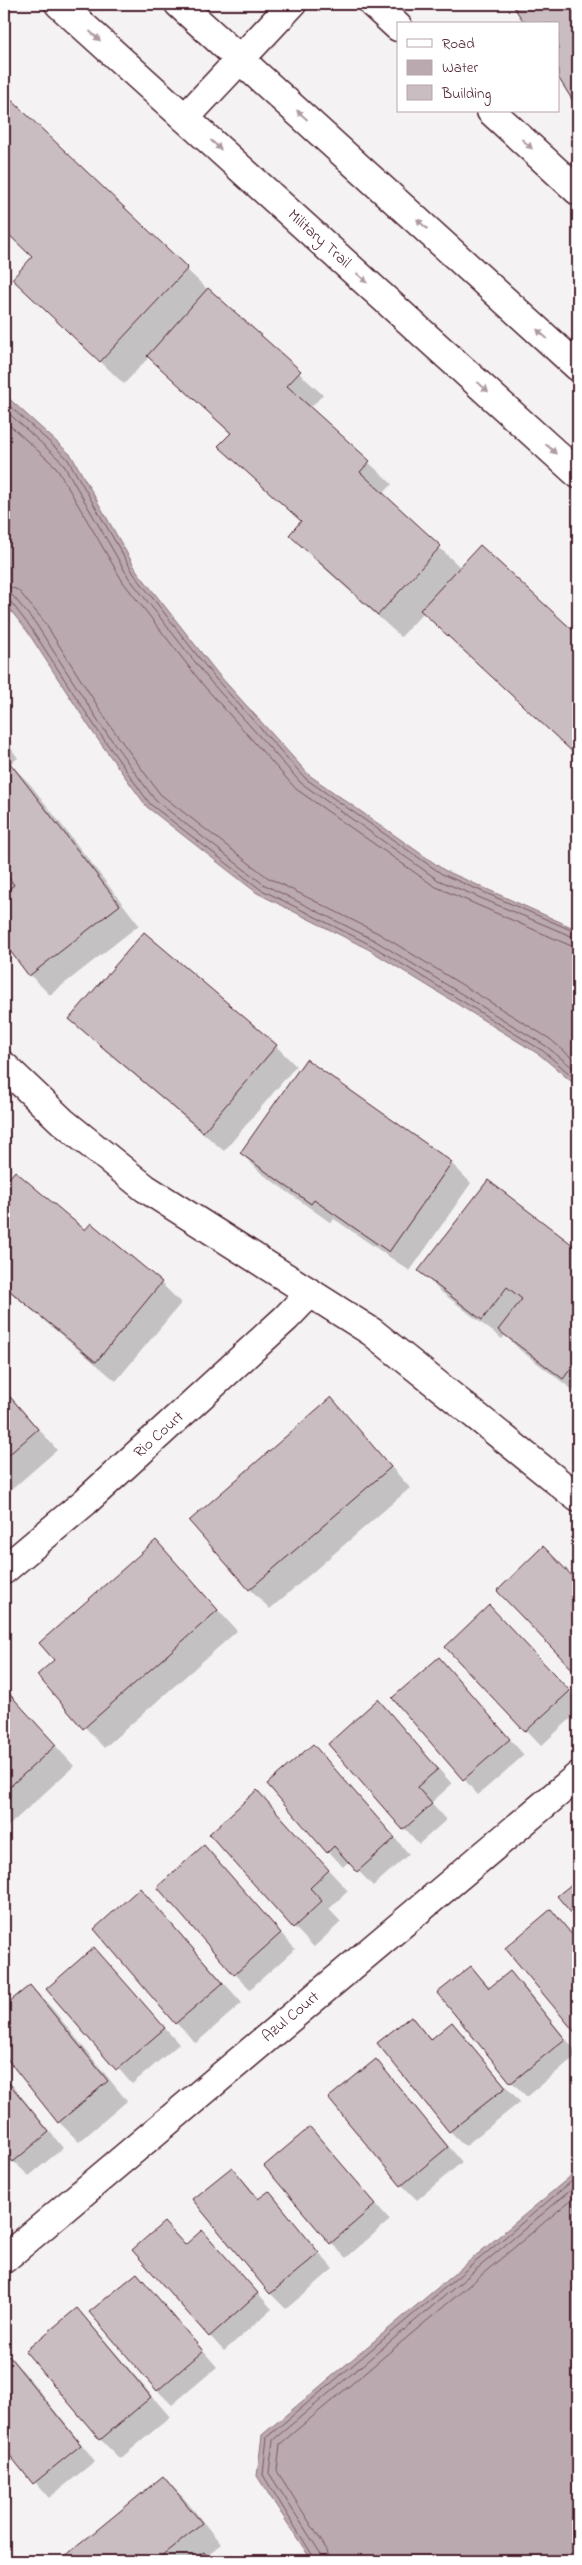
<svg xmlns="http://www.w3.org/2000/svg" width="582" height="2565" font-family="'Indie Flower',sans-serif">
  <rect width="100%" height="100%" fill="#f4f2f2"/>
  <filter id="ink" filterUnits="userSpaceOnUse"><feTurbulence type="fractalNoise" baseFrequency=".02" numOctaves="2"/><feDisplacementMap in="SourceGraphic" scale="10" xChannelSelector="R" yChannelSelector="G"/><feConvolveMatrix kernelMatrix="1 2 1 2 8 2 1 2 1" color-interpolation-filters="sRGB"/></filter>
  <g filter="url(#ink)">
    <!-- water -->
    <g fill="#baa9ae" stroke="#8d727a">
      <path d="M4,394L71,455L137,571L218,674L309,775L444,870L578,930V1087L540,1055L368,949L257,893L147,807L94,734L27,631L4,602Z"/>
      <path d="M578,2170V2561H312L257,2476L262,2435Z"/>
    </g>
    <!-- shadow -->
    <g fill="#0003">
      <path d="M514,4H578V107L558,75V24H526Z"/>
      <path d="M4,95L208,290L323,395L310,408L392,484L383,494L461,568L481,547L578,637V757L424,612L401,637L313,558L291,535L302,522L243,468L231,434L149,357L124,384L37,301L34,258L4,229Z"/>
      <path d="M4,739L18,758L10,764L30,784L139,925L50,995L30,975L4,941Z"/>
      <path d="M71,1019L276,1046L296,1066L224,1151L91,1038Z"/>
      <path d="M306,1061L451,1163L471,1183L410,1271L334,1219L331,1223L261,1173L241,1153Z"/>
      <path d="M4,1161L12,1169L4,1177Z"/>
      <path d="M15,1173L85,1231L91,1225L161,1283L181,1303L116,1381L4,1287V1186Z"/>
      <path d="M488,1182L578,1251V1394L520,1350L505,1335L502,1339L440,1291L420,1271Z"/>
      <path d="M4,1389L57,1450L4,1496Z"/>
      <path d="M331,1399L410,1488L270,1609L250,1589Z"/>
      <path d="M156,1541L237,1631L104,1748L38,1675L55,1660Z"/>
      <path d="M543,1548L578,1584V1673L499,1591Z"/>
      <path d="M504,1622L578,1701V1712L541,1746L447,1647Z"/>
      <path d="M438,1658L524,1755L478,1795L394,1698Z"/>
      <path d="M4,1689L74,1766L4,1830Z"/>
      <path d="M378,1701L452,1784L431,1803L446,1820L419,1844L329,1744Z"/>
      <path d="M313,1746L409,1854L373,1886L349,1861L343,1867L269,1785Z"/>
      <path d="M257,1792L348,1891L329,1909L341,1922L314,1947L294,1927Z"/>
      <path d="M219,1862L295,1949L250,1989L235,1974Z"/>
      <path d="M140,1889L242,2003L196,2043L176,2023Z"/>
      <path d="M551,1911L578,1941V2035L506,1948Z"/>
      <path d="M94,1949L179,2044L132,2084L48,1989Z"/>
      <path d="M471,1967L491,1988L510,1973L525,1988L578,2054L527,2097L512,2082Z"/>
      <path d="M30,1986L50,2006L127,2101L79,2142L59,2122L4,2053V2008Z"/>
      <path d="M411,2017L432,2040L452,2024L520,2102L465,2146L450,2131L379,2043Z"/>
      <path d="M376,2061L462,2162L417,2200L402,2185Z"/>
      <path d="M4,2075L63,2148L29,2176L13,2161L4,2168Z"/>
      <path d="M310,2128L390,2220L346,2258L331,2243Z"/>
      <path d="M232,2168L260,2199L269,2193L333,2269L286,2309L271,2294L194,2199Z"/>
      <path d="M4,2190L12,2200L4,2206Z"/>
      <path d="M202,2231L272,2309L224,2351L210,2336L186,2246Z"/>
      <path d="M137,2274L217,2367L172,2405L157,2390Z"/>
      <path d="M77,2310L96,2330L170,2417L120,2459L100,2439Z"/>
      <path d="M9,2357L24,2372L95,2461L49,2498L4,2446V2361Z"/>
      <path d="M163,2478L183,2497L221,2544L206,2556L212,2561H61Z"/>
    </g>
    <g fill="none" stroke-linecap="round" stroke-linejoin="round">
      <!-- shore -->
      <g stroke="#77565f" stroke-width="1">
        <path d="M4,401L67,458L134,574L214,677L306,779L442,874L578,933"/>
        <path d="M4,409L62,462L129,578L210,681L301,783L438,880L578,939"/>
        <path d="M4,420L56,467L123,582L204,686L296,789L434,886L569,945L578,947"/>
        <path d="M4,585L18,590L43,620L109,724L160,794L267,877L378,933L550,1039L578,1063"/>
        <path d="M4,593L13,596L36,624L103,728L155,800L263,884L374,940L546,1046L578,1072"/>
        <path d="M4,599L10,601L31,628L98,731L150,804L260,889L371,945L543,1051L578,1081"/>
        <path d="M316,2561L263,2475L267,2437L578,2176"/>
        <path d="M322,2561L321,2554L269,2473L273,2440L578,2184"/>
        <path d="M330,2561L327,2550L277,2471L280,2444L578,2194"/>
      </g>
    </g>
    <!-- building -->
    <g fill="#cabdc1" stroke="#4a1f2b">
      <path d="M512,4H578V109L558,77V24H525Z"/>
      <path d="M4,93L188,268L100,362L12,279L32,257L4,230Z"/>
      <path d="M208,288L301,371L287,386L370,461L360,472L441,546L378,615L289,535L301,521L218,446L231,433L147,356Z"/>
      <path d="M480,545L578,635V757L420,610Z"/>
      <path d="M10,763L120,905L29,976L4,943V893L14,885L4,871V768Z"/>
      <path d="M144,932L277,1045L203,1132L69,1019Z"/>
      <path d="M306,1059L452,1162L389,1252L314,1200L311,1204L240,1153Z"/>
      <path d="M15,1171L85,1230L91,1223L162,1282L96,1362L4,1286V1184Z"/>
      <path d="M488,1180L578,1249V1359L563,1379L498,1330L522,1299L507,1287L482,1320L418,1271Z"/>
      <path d="M4,1390L38,1429L4,1459Z"/>
      <path d="M331,1397L391,1467L249,1590L189,1521Z"/>
      <path d="M156,1540L218,1610L83,1729L37,1675L54,1660L39,1643Z"/>
      <path d="M543,1546L578,1582V1671L576,1673L497,1591Z"/>
      <path d="M489,1605L570,1691L525,1732L445,1647Z"/>
      <path d="M439,1657L510,1739L463,1780L392,1698Z"/>
      <path d="M4,1688L56,1745L4,1792Z"/>
      <path d="M378,1699L438,1769L417,1787L432,1804L403,1830L328,1744Z"/>
      <path d="M313,1744L395,1838L357,1872L334,1846L327,1853L267,1784Z"/>
      <path d="M257,1790L329,1870L310,1888L322,1901L293,1928L209,1834Z"/>
      <path d="M204,1845L281,1933L234,1975L157,1887Z"/>
      <path d="M578,1879V1921L557,1896Z"/>
      <path d="M140,1888L223,1983L175,2024L94,1929Z"/>
      <path d="M551,1909L578,1942V2036L505,1948Z"/>
      <path d="M94,1947L165,2028L116,2070L46,1989Z"/>
      <path d="M471,1966L489,1988L510,1971L565,2039L511,2083L437,1993Z"/>
      <path d="M30,1985L108,2081L58,2123L4,2055V2006Z"/>
      <path d="M411,2016L430,2040L452,2022L506,2087L449,2132L377,2043Z"/>
      <path d="M376,2059L448,2147L401,2186L328,2098Z"/>
      <path d="M4,2077L49,2132L13,2162L4,2150Z"/>
      <path d="M310,2127L376,2204L330,2244L264,2166Z"/>
      <path d="M232,2167L258,2199L269,2191L319,2253L270,2294L192,2199Z"/>
      <path d="M164,2222L185,2245L202,2230L258,2293L209,2337L132,2250Z"/>
      <path d="M137,2273L203,2351L157,2391L89,2312Z"/>
      <path d="M77,2308L151,2397L100,2440L25,2351Z"/>
      <path d="M9,2356L81,2445L33,2484L4,2448V2360Z"/>
      <path d="M163,2476L202,2523L155,2561H59Z"/>
      <path d="M204,2552L210,2561H189Z"/>
    </g>
    <g fill="none" stroke-linecap="round" stroke-linejoin="round">
      <defs>
        <g id="minor">
          <path d="M373,4L398,27"/>
          <path d="M491,111L578,191"/>
          <path d="M185,118L292,4"/>
          <path d="M4,1066L63,1122L145,1188L372,1332L578,1498"/>
          <path d="M4,1570L85,1502L286,1318L309,1294"/>
          <path d="M4,2259L578,1776"/>
        </g>
        <g id="tertiary">
          <path d="M59,4L578,474"/>
          <path d="M179,4L578,367"/>
        </g>
      </defs>
      <!-- minor casing -->
      <use href="#minor" stroke="#4a1f2b" stroke-width="31"/>
      <!-- tertiary casing -->
      <use href="#tertiary" stroke="#4a1f2b" stroke-width="31"/>
      <!-- minor -->
      <use href="#minor" stroke="#fff" stroke-width="28"/>
      <!-- tertiary -->
      <use href="#tertiary" stroke="#fff" stroke-width="28"/>
    </g>
    <!-- one-way arrows -->
    <defs><path id="oneway-solid" d="M-6-.8H1V-3.2L6.5 0L1 3.2V.8H-6Z" transform="scale(1.25)"/></defs>
    <g fill="#ae9aa0">
      <use href="#oneway-solid" transform="translate(95 36) rotate(42)"/>
      <use href="#oneway-solid" transform="translate(302 115) rotate(-138)"/>
      <use href="#oneway-solid" transform="translate(527 144) rotate(42)"/>
      <use href="#oneway-solid" transform="translate(216 145) rotate(42)"/>
      <use href="#oneway-solid" transform="translate(422 224) rotate(-138)"/>
      <use href="#oneway-solid" transform="translate(362 278) rotate(42)"/>
      <use href="#oneway-solid" transform="translate(542 334) rotate(-138)"/>
      <use href="#oneway-solid" transform="translate(483 387) rotate(42)"/>
      <use href="#oneway-solid" transform="translate(551 449) rotate(42)"/>
    </g>
  </g>
  <g text-anchor="middle" dominant-baseline="central" stroke-width="4" stroke-linejoin="round" paint-order="stroke">
    <!-- street labels -->
    <g font-size="16" fill="#4a1f2b" stroke="#fff">
      <text transform="translate(319 239) rotate(42)">Military Trail</text>
      <text transform="translate(159 1435) rotate(-42)">Rio Court</text>
      <text transform="translate(291 2017) rotate(-40)">Azul Court</text>
    </g>
  </g>
  <!-- margin -->
  <rect width="582" height="2565" fill="none" stroke="#fff" stroke-width="20"/>
  <rect x="10" y="10" width="562" height="2545" fill="none" stroke="#4a1f2b" stroke-width="2" filter="url(#ink)"/>
  <!-- legend -->
  <rect x="397" y="22" width="162" height="90" fill="#ffffff" stroke="#b7a5aa"/>
  <rect x="407" y="39" width="25" height="8" fill="#ffffff" stroke="#b7a5aa"/>
  <text x="442" y="48" font-size="15" fill="#4a1f2b">Road</text>
  <rect x="407" y="60" width="25" height="15" fill="#baa9ae" stroke="#b7a5aa"/>
  <text x="442" y="72" font-size="15" fill="#4a1f2b">Water</text>
  <rect x="407" y="85" width="25" height="15" fill="#cabdc1" stroke="#b7a5aa"/>
  <text x="442" y="98" font-size="15" fill="#4a1f2b">Building</text>
</svg>
